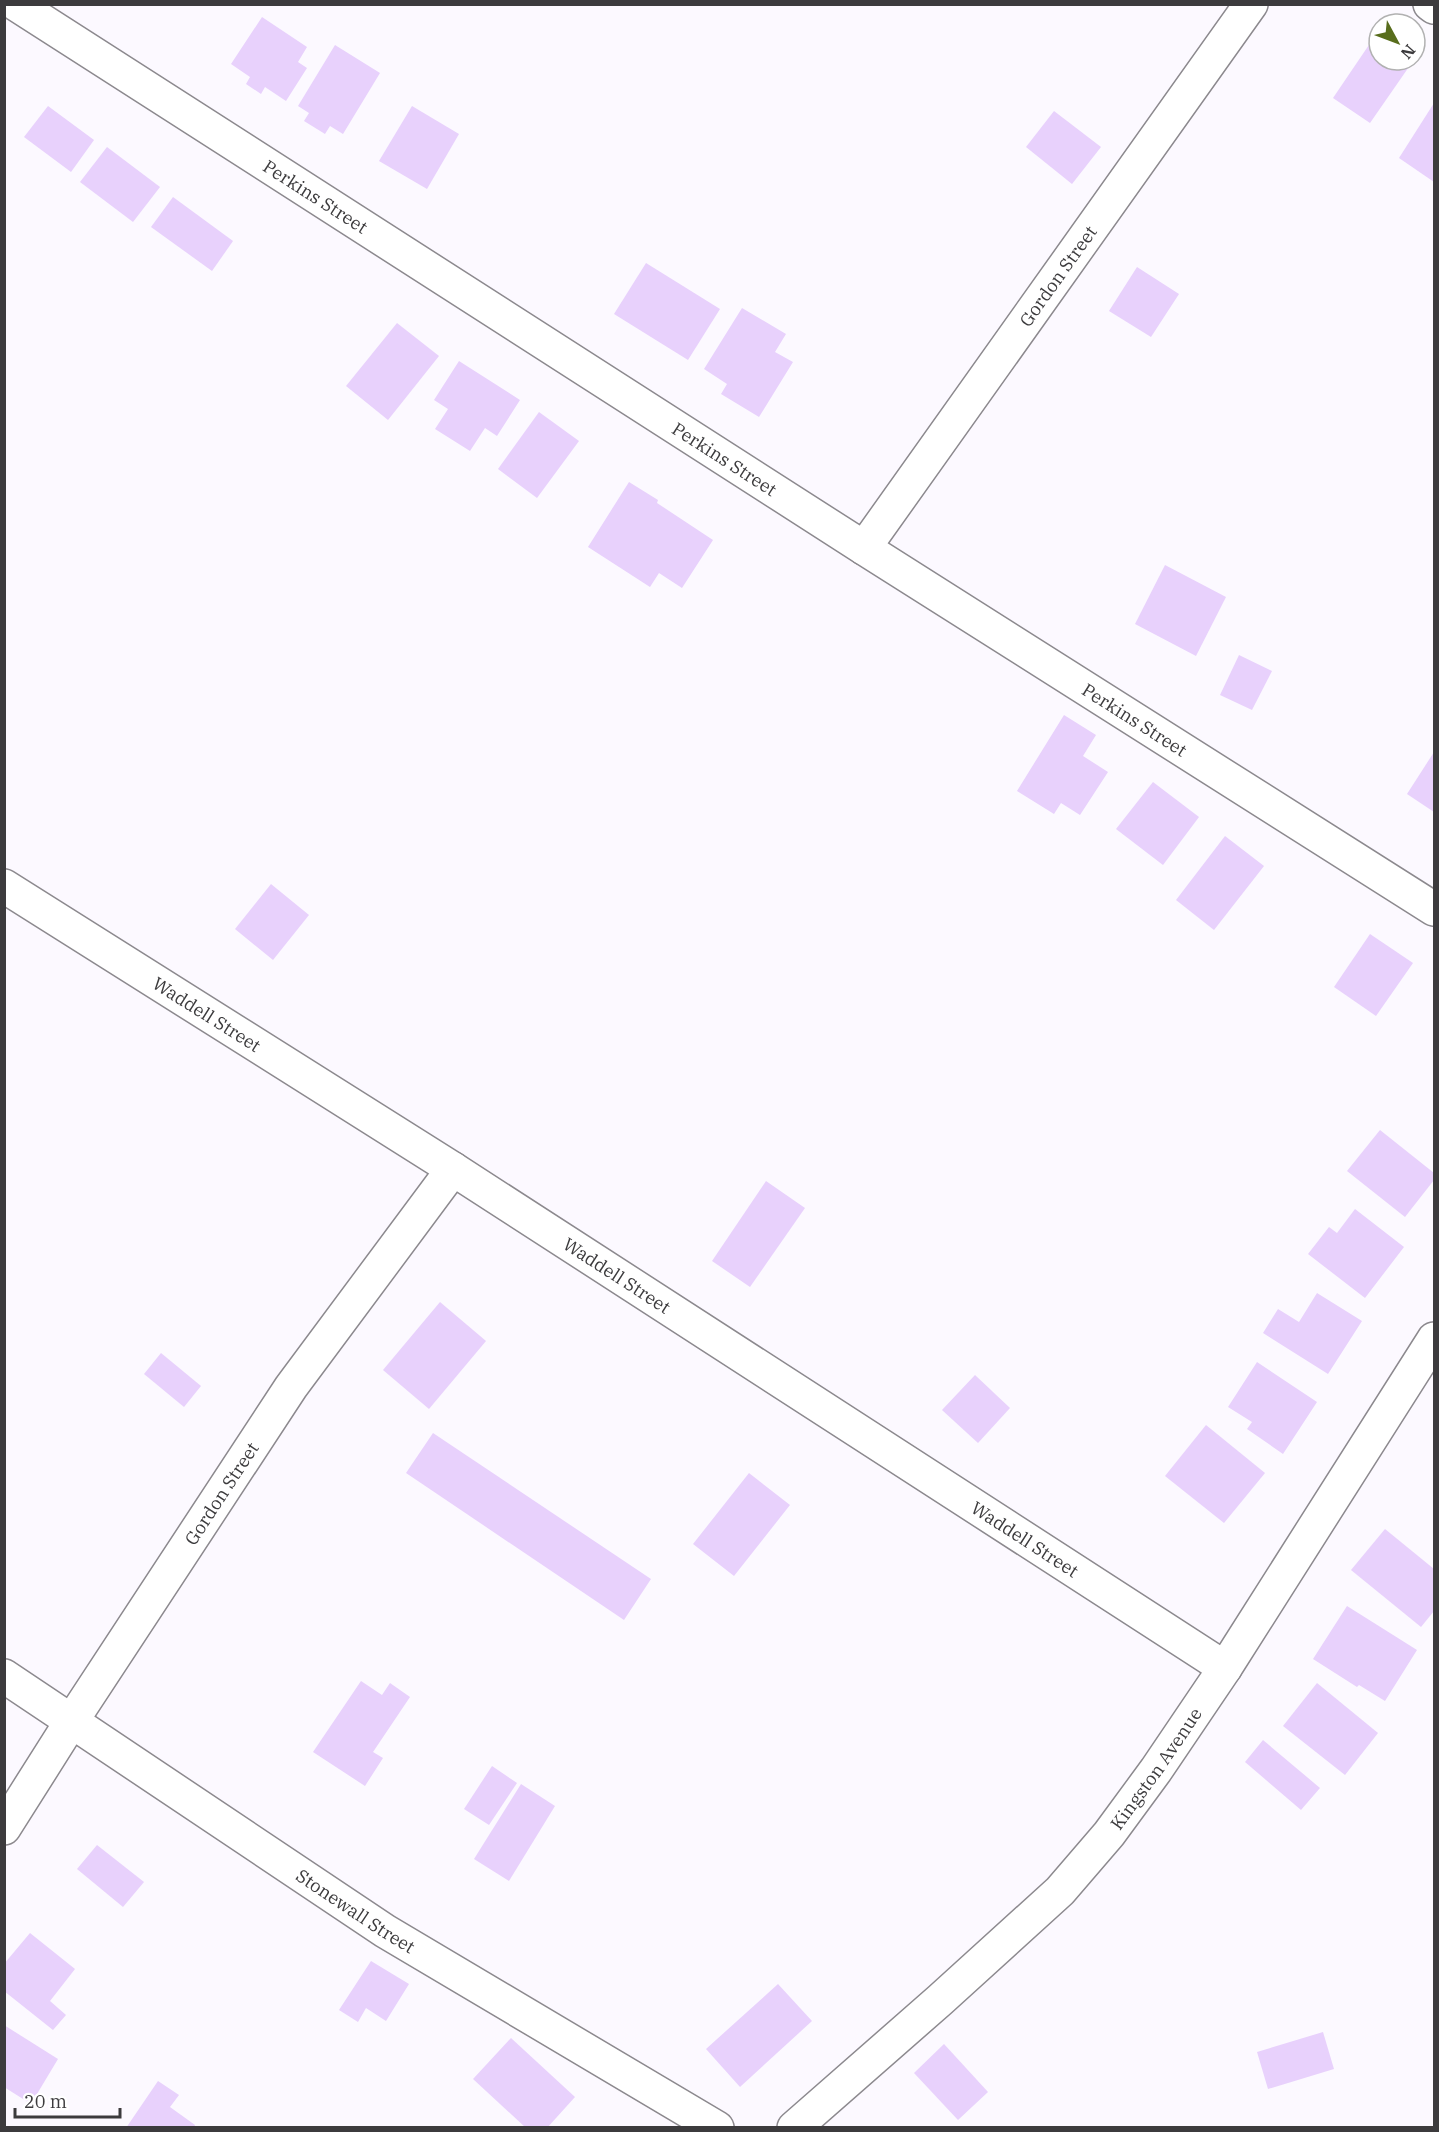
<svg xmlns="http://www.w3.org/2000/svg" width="1439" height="2132" font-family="'IBM Plex Serif',serif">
  <rect width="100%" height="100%" fill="#fcf9ff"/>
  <!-- building -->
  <g fill="#e8d1fc">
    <path d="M262,17L307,47L298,62L307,68L286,101L265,87L261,94L246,84L250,77L231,64Z"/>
    <path d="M1375,36L1379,39V60L1413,61L1370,123L1333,98Z"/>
    <path d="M335,45L380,73L343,134L330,126L325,134L304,121L309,113L298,106Z"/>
    <path d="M1434,103V182L1399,158Z"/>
    <path d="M48,106L94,140L71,172L24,137Z"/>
    <path d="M412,106L459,134L427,189L379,161Z"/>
    <path d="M1054,111L1101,147L1072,184L1026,147Z"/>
    <path d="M107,147L160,187L133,222L80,182Z"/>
    <path d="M173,197L233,241L212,271L151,227Z"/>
    <path d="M646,263L720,309L688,360L614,314Z"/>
    <path d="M1137,267L1179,294L1151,337L1109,311Z"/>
    <path d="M742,308L786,334L775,352L793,362L759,417L721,394L727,384L704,369Z"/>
    <path d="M397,323L439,356L388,420L346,386Z"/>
    <path d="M459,361L520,400L497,436L485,428L470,451L435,429L448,409L434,400Z"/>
    <path d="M539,412L579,441L537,498L498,469Z"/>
    <path d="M629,482L658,500L657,503L713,540L682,588L659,573L650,587L588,547Z"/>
    <path d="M1165,565L1226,597L1196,656L1135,624Z"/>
    <path d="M1239,655L1272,671L1252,710L1220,695Z"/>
    <path d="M1064,715L1096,735L1083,756L1108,772L1080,815L1061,803L1054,814L1017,791Z"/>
    <path d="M1434,752V812L1407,794Z"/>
    <path d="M1153,782L1199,817L1163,865L1116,829Z"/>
    <path d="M1225,836L1264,866L1214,930L1176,900Z"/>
    <path d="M271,884L309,915L273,960L235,929Z"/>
    <path d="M1370,934L1413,963L1376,1016L1334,987Z"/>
    <path d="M1380,1130L1434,1173V1180L1405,1217L1347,1171Z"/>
    <path d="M766,1181L805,1208L750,1287L712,1261Z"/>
    <path d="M1355,1209L1404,1247L1365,1298L1308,1254L1329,1227L1337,1233Z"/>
    <path d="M1317,1293L1362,1321L1328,1374L1263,1333L1278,1309L1299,1322Z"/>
    <path d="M440,1302L486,1341L429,1409L383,1370Z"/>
    <path d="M161,1353L201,1386L184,1407L144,1374Z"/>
    <path d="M1257,1362L1317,1402L1283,1454L1247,1429L1252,1422L1228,1407Z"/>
    <path d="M975,1375L1010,1408L978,1443L942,1410Z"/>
    <path d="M1206,1425L1265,1473L1224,1523L1165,1476Z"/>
    <path d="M433,1433L651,1579L624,1620L406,1473Z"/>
    <path d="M749,1473L790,1505L734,1576L693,1544Z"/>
    <path d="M1385,1529L1434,1569V1611L1421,1627L1351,1570Z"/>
    <path d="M1347,1606L1417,1650L1385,1701L1359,1685L1357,1687L1313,1659Z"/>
    <path d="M361,1681L382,1695L390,1683L410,1697L373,1752L383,1758L365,1786L313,1752Z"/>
    <path d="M1317,1683L1378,1733L1345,1775L1283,1726Z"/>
    <path d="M1263,1740L1320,1788L1301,1810L1245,1762Z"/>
    <path d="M492,1766L517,1783L489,1825L464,1809Z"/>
    <path d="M521,1784L555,1806L509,1881L474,1859Z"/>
    <path d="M97,1845L144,1882L123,1907L77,1869Z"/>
    <path d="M30,1933L75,1969L50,2001L66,2015L53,2030L4,1991V1964Z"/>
    <path d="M371,1961L409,1984L386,2021L366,2008L358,2022L339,2010Z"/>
    <path d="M778,1984L812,2021L740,2087L706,2049Z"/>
    <path d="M4,2025L58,2059L31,2104L4,2087Z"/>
    <path d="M1323,2032L1334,2069L1268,2089L1257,2052Z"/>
    <path d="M511,2038L575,2097L547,2128H526L473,2079Z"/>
    <path d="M944,2044L988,2092L958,2120L914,2073Z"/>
    <path d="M158,2081L179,2095L170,2107L195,2125L194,2128H126Z"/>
  </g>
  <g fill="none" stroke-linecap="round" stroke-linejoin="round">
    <defs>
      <g id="minor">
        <path id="s1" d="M16,4L864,548L1434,909"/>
        <path d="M1430,4L1434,7"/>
        <path id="s2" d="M864,548L1251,4"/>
        <path id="s3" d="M4,886L453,1169L1225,1668"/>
        <path id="s4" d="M4,1676L385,1931L717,2128"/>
        <path id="s5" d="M4,1828L71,1722L291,1387L453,1169"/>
      </g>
      <g id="tertiary">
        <path id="s6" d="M794,2128L940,2000L1060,1891L1109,1834L1156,1770L1225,1668L1434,1339"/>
      </g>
    </defs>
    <!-- minor casing -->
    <use href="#minor" stroke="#8c898e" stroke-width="36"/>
    <!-- tertiary casing -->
    <use href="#tertiary" stroke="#8c898e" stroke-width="36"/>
    <!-- minor -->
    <use href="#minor" stroke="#fff" stroke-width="33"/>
    <!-- tertiary -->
    <use href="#tertiary" stroke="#fff" stroke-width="33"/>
  </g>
  <g text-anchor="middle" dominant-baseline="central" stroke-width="4.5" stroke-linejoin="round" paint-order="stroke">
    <!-- street labels -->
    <g font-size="18" fill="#3c3b3d" stroke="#fff">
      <text stroke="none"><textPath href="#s1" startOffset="356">Perkins Street</textPath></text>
      <text stroke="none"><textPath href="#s2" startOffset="334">Gordon Street</textPath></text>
      <text stroke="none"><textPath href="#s1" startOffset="842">Perkins Street</textPath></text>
      <text stroke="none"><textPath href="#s1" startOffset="1328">Perkins Street</textPath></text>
      <text stroke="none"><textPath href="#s3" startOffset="240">Waddell Street</textPath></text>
      <text stroke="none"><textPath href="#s3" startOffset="726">Waddell Street</textPath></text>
      <text stroke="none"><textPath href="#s5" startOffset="399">Gordon Street</textPath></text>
      <text stroke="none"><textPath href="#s3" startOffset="1212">Waddell Street</textPath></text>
      <text stroke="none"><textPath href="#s6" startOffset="512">Kingston Avenue</textPath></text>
      <text stroke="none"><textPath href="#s4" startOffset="423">Stonewall Street</textPath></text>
    </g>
  </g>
  <!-- border -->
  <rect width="1439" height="2132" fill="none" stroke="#3c3b3d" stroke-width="12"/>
  <!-- north arrow -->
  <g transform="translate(1397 42) rotate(131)"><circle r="28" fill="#ffffff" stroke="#b1b1b1" stroke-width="1.5"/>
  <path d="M0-4.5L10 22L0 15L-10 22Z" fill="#586d1c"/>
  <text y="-9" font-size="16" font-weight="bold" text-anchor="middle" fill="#3c3b3d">N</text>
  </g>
  <!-- scale -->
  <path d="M15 2108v9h105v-9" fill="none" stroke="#3c3b3d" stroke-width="3"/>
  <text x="24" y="2108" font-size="18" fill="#3c3b3d" stroke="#ffffff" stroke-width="4.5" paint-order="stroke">20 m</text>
</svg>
